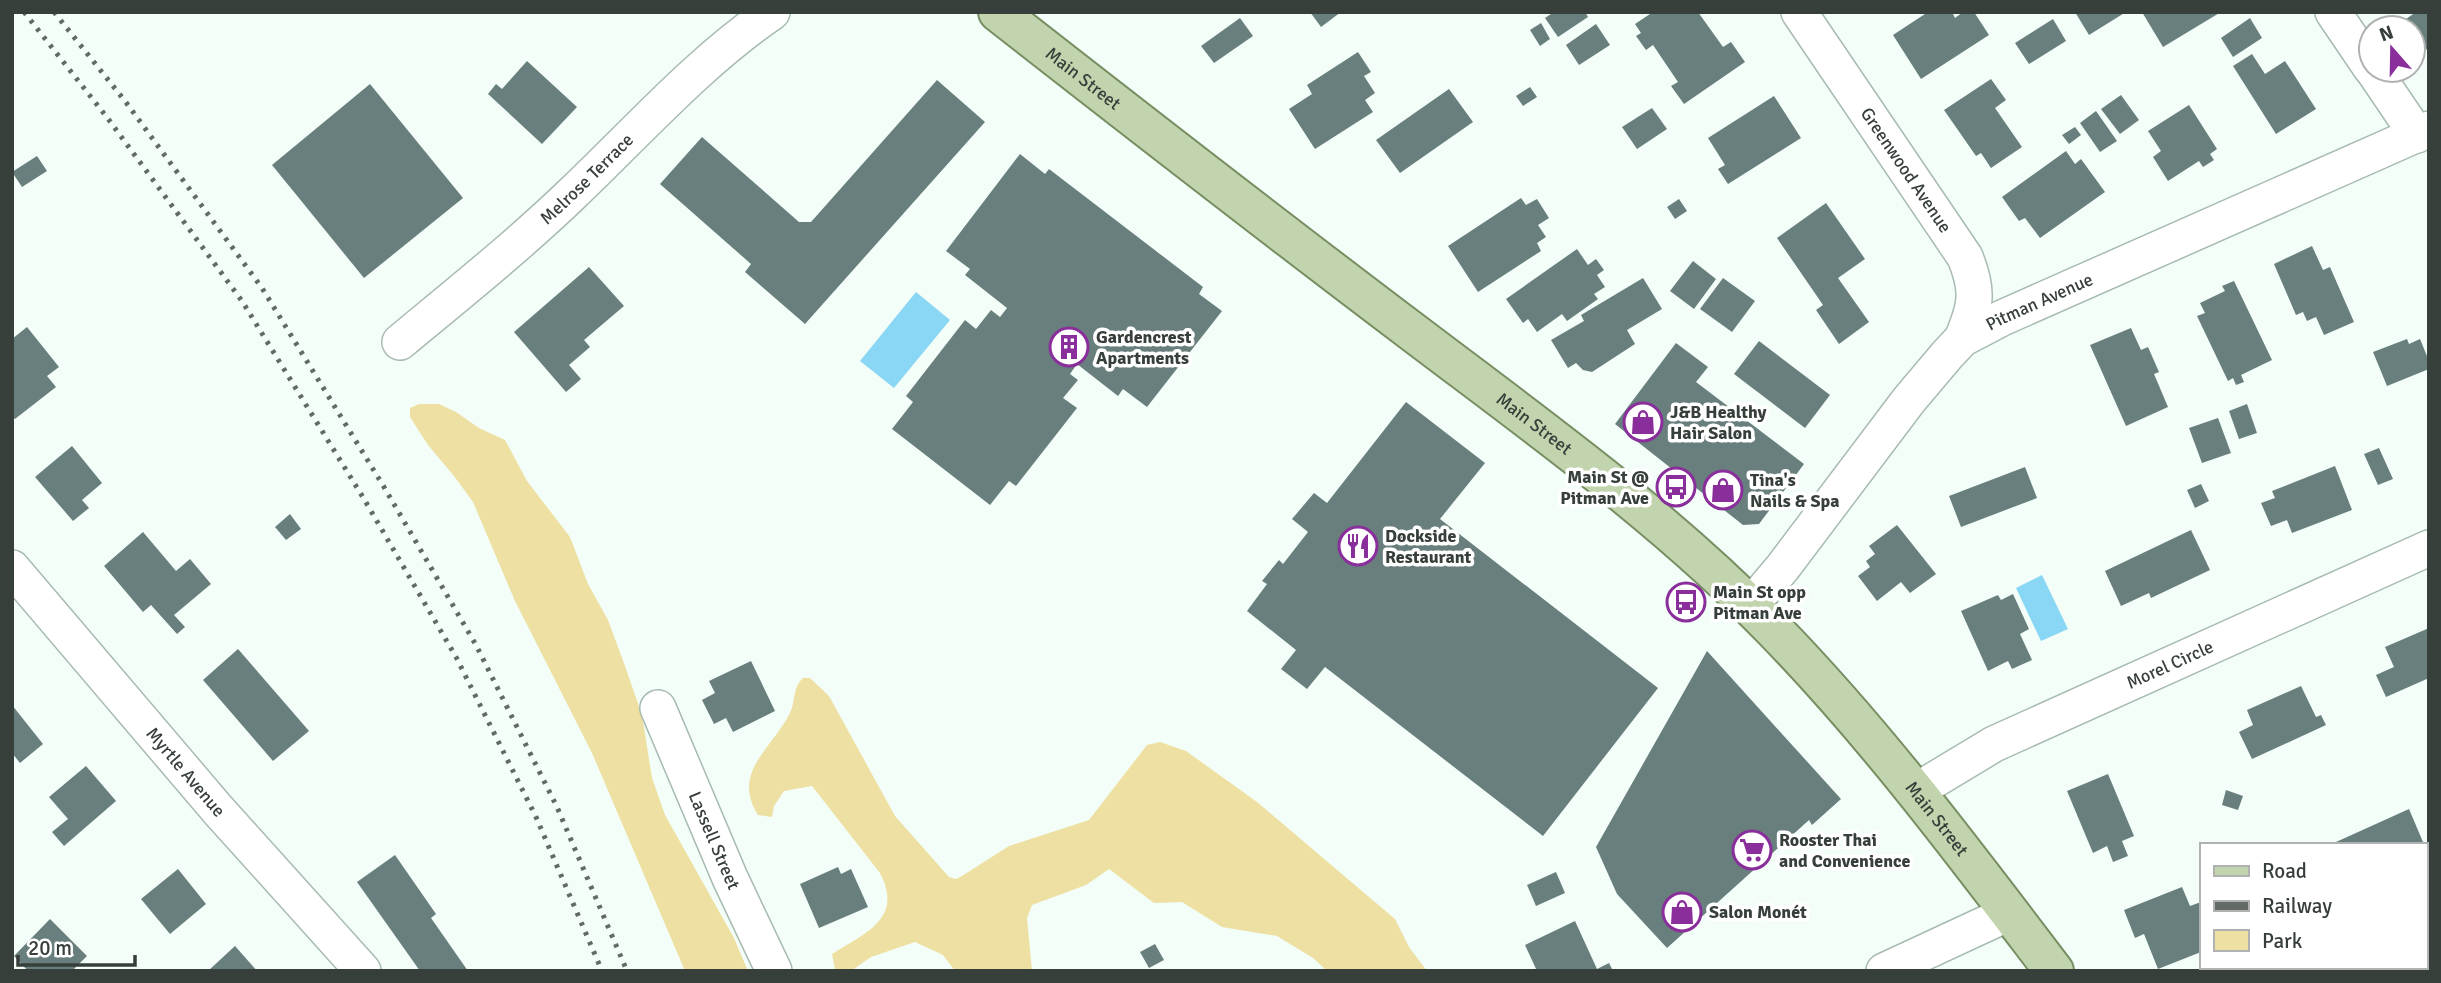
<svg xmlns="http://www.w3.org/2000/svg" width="2441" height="983" font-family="Signika,sans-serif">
  <rect width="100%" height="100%" fill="#f2fef7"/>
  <!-- green -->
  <g fill="#eee0a2">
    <path d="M419,404H439L456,412L479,428L505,440L527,481L570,537L588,584L608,620L625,666L642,715L652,778L665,815L734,938L748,971H685L592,753L515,601L473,502L454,476L428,445L410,417V408Z"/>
    <path d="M803,678H810L829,696L895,816L949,877L956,879L962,876L1009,846L1089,820L1147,745L1160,742L1186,751L1257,802L1395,919L1409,947L1427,971H1327L1313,958L1277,936L1222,927L1182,902L1154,903L1109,869L1086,885L1032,905L1027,918L1032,971H955L943,955L915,942L871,957L851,971L835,969L832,954C865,933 904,919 880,873L812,786L784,791L774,806L772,817L758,815C731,772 772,749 790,713C796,701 792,688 803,678Z"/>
  </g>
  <!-- water -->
  <g fill="#8ad7f5">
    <path d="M916,292L950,320L894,388L860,361Z"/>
    <path d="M2042,575L2068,629L2041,641L2016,588Z"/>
  </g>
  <!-- building -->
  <g fill="#697f7e">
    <path d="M1310,12H1341L1321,27Z"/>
    <path d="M1554,12H1585L1588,17L1558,37L1545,18Z"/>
    <path d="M1653,12H1698L1723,47L1731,42L1745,62L1684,104L1671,86L1678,82L1653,45L1646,50L1636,36L1641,33L1635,24Z"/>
    <path d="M1928,12H1952L1955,18L1963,12H1974L1989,35L1921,79L1893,35Z"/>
    <path d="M2075,12H2126L2089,35Z"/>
    <path d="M2142,12H2221L2163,47Z"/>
    <path d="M2416,12H2429V53L2406,19Z"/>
    <path d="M1240,18L1253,36L1214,63L1201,46Z"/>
    <path d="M2250,18L2262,38L2233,57L2221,38Z"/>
    <path d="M2053,19L2066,41L2029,64L2015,43Z"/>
    <path d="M1541,23L1550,39L1540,46L1530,30Z"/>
    <path d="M1596,24L1610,45L1579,65L1566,45Z"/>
    <path d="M1358,52L1371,72L1364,76L1375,93L1365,100L1373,112L1315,149L1289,109L1312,94L1307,85Z"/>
    <path d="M2252,54L2265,74L2285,61L2316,109L2276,134L2233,66Z"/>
    <path d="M527,61L577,107L542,144L488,94L496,84L502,89Z"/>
    <path d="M1991,79L2006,100L1995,108L2022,147L1991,168L1981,153L1976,156L1944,110Z"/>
    <path d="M937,80L985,122L805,324L745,272L751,264L660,184L702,137L799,222H811Z"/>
    <path d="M370,84L463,198L364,278L272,165Z"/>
    <path d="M1530,87L1537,97L1523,106L1516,96Z"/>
    <path d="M1449,89L1473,122L1400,173L1376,140Z"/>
    <path d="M2121,95L2139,120L2120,134L2101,109Z"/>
    <path d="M1774,96L1801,138L1728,184L1718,169L1725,165L1708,138Z"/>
    <path d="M2189,105L2217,149L2210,154L2214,160L2203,167L2199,161L2168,181L2153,157L2161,151L2148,131Z"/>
    <path d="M1652,108L1667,129L1637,149L1622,127Z"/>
    <path d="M2096,111L2117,141L2100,152L2080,123Z"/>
    <path d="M2075,127L2081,135L2069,144L2062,135Z"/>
    <path d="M2066,151L2075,164L2081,159L2105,192L2040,238L2025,218L2019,221L2002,197Z"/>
    <path d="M1020,154L1045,174L1049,169L1203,287L1199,294L1222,311L1147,407L1123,389L1118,396L1077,364L1070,374L1078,380L1063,398L1077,408L1016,486L1009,481L990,505L892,429L913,402L906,396L965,320L976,329L991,310L1000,317L1007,308L965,275L970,269L946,251Z"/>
    <path d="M37,156L47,171L22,187L12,172Z"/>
    <path d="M1521,198L1526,205L1537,199L1549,218L1538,225L1546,237L1537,243L1541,251L1478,292L1448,246Z"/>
    <path d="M1679,199L1687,211L1675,219L1667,207Z"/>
    <path d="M1826,203L1865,259L1838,278L1869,322L1839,344L1816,310L1823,305L1777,238Z"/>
    <path d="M2312,246L2323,270L2330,267L2354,322L2324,335L2316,317L2307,321L2303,312L2296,315L2274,264Z"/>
    <path d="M1577,249L1588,265L1596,259L1604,270L1597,275L1605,287L1594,294L1598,299L1567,321L1562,314L1537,332L1528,319L1523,323L1506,299Z"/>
    <path d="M1693,261L1716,279L1694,309L1670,291Z"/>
    <path d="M589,267L624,306L584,340L590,347L569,365L581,379L566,392L514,332Z"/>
    <path d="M1643,278L1662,309L1627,330L1635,344L1592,372L1583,370L1576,363L1568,368L1551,340L1584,321L1581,315Z"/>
    <path d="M1723,278L1755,301L1732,332L1700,309Z"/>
    <path d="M2234,281L2272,360L2241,375L2244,382L2236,385L2233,378L2228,381L2197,316L2205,313L2200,303L2225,291L2222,286Z"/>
    <path d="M27,327L59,367L47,376L56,387L15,419L12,416V339Z"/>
    <path d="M2131,328L2141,350L2148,347L2159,372L2154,374L2168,407L2126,426L2090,345Z"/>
    <path d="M2407,339L2409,344L2420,339L2429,361V369L2387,386L2373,352Z"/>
    <path d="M1759,341L1830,395L1805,428L1734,374Z"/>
    <path d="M1676,343L1708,367L1696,382L1804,464L1759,524L1743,525L1615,424Z"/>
    <path d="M1406,402L1485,463L1440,519L1658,688L1543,836L1325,667L1307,689L1281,669L1296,650L1247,611L1267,584L1262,581L1279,560L1283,564L1308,532L1292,519L1314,493L1327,503Z"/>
    <path d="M2247,404L2257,433L2239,439L2229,411Z"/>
    <path d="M2218,418L2231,453L2202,463L2189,428Z"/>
    <path d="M72,446L102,483L82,500L89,508L73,521L35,477Z"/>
    <path d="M2379,448L2393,479L2378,485L2364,454Z"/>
    <path d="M2335,466L2352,510L2292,533L2287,520L2271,526L2261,503L2275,498L2272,491Z"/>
    <path d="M2025,467L2037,498L1961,527L1949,496Z"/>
    <path d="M2201,484L2209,501L2195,508L2187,490Z"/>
    <path d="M290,514L301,529L286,540L275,527Z"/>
    <path d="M1897,525L1936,574L1910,593L1901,582L1877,601L1858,576L1870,567L1866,561L1875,554L1869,546Z"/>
    <path d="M2191,530L2210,570L2151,598L2149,593L2121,606L2105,571Z"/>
    <path d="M143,532L176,571L190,559L211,584L174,615L185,627L177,634L151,605L143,612L104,566Z"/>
    <path d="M2013,594L2029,629L2020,634L2032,660L2012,669L2008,661L1988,671L1961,611L1998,595L2001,600Z"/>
    <path d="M2429,628V678L2386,697L2376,675L2394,667L2385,647Z"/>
    <path d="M238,649L309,731L273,761L203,680Z"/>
    <path d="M1707,651L1841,799L1812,825L1809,820L1667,948L1617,894L1596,847Z"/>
    <path d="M751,661L775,711L733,732L726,718L714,724L702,700L715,693L709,681Z"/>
    <path d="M2301,686L2316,717L2321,715L2326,725L2252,759L2239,732L2253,725L2247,710Z"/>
    <path d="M12,705L43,744L20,763L12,753Z"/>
    <path d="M86,766L116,801L64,846L52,832L68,819L49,797Z"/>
    <path d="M2108,774L2134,836L2122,841L2128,856L2113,862L2107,846L2093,853L2067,791Z"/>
    <path d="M2226,790L2243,796L2238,810L2222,805Z"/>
    <path d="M2409,809L2423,842L2418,845H2337L2336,842Z"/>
    <path d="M395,855L436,914L431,918L468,971H420L357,882Z"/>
    <path d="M838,867L841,874L851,869L868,907L819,928L800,884Z"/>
    <path d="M178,869L206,904L170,934L141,899Z"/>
    <path d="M1556,872L1565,893L1536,906L1527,885Z"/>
    <path d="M2182,887L2190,906L2201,902V952L2158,969L2144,934L2135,938L2124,910Z"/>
    <path d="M50,919L87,956L72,971H28L14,956Z"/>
    <path d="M1575,921L1597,969L1609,963L1613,971H1537L1525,945Z"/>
    <path d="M1155,944L1164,960L1149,968L1140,952Z"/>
    <path d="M235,946L257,971H208Z"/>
  </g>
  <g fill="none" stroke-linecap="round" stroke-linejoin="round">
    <defs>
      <g id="minor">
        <path id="s1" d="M1799,12L1965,257C1979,291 1976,306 1962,339"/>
        <path d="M2333,12L2371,68"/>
        <path d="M2373,70L2417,135"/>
        <path id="s2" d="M400,342C459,293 519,245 574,192C639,130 698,63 772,12"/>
        <path id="s3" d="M12,568L218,810L363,971"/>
        <path id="s4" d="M1750,606L1783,567L1909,400L1947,355L1962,339L2002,318L2429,129"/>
        <path id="s5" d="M658,708L730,878L774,971"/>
        <path id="s6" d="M1916,791L1994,744L2429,548"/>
        <path d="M2425,926L2429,925"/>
        <path d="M1884,971L2009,913"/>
        <path d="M2327,971L2335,967"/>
      </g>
      <g id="primary">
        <path id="s7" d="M998,12C1136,120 1275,228 1414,333C1538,427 1667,519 1775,631C1877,736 1965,854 2054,971"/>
      </g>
    </defs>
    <!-- minor casing -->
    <use href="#minor" stroke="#a8bbb1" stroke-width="38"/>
    <!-- primary casing -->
    <use href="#primary" stroke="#778e62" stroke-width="42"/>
    <!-- minor -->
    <use href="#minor" stroke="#fff" stroke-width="35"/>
    <!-- primary -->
    <use href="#primary" stroke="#c2d4ad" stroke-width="38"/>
    <!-- rail -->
    <g stroke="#616a64" stroke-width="5" stroke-dasharray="3.5 7" stroke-linecap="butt">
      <path d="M24,12L106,116L242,301L364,499L456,657L536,817L602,971"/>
      <path d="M54,12L125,101L262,288L384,487L476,645L557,807L627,971"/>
    </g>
  </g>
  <!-- icons -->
  <defs>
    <symbol id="building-ring" viewBox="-11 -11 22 22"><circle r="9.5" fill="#fff" stroke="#892e9a" stroke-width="1.5"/><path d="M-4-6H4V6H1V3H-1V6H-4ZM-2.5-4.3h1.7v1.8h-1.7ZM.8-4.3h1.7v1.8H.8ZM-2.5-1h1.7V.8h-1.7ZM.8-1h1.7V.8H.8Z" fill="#892e9a"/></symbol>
    <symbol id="shop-ring" viewBox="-11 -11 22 22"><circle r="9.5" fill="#fff" stroke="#892e9a" stroke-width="1.5"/><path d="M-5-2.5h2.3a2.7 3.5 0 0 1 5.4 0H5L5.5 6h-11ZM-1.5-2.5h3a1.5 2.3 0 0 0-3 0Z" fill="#892e9a"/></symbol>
    <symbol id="bus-ring" viewBox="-11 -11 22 22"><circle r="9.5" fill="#fff" stroke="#892e9a" stroke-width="1.5"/><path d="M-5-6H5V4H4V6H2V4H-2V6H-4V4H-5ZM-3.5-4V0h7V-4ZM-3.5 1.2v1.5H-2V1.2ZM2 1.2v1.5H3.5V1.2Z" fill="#892e9a"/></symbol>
    <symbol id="restaurant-ring" viewBox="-11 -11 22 22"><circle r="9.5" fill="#fff" stroke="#892e9a" stroke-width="1.5"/><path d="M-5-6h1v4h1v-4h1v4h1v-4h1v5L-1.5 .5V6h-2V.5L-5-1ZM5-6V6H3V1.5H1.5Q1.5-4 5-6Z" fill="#892e9a"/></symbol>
    <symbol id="supermarket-ring" viewBox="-11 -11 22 22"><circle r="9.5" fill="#fff" stroke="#892e9a" stroke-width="1.5"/><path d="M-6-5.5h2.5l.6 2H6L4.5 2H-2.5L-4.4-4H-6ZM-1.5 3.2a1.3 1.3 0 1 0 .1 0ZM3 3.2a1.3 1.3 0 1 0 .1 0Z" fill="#892e9a"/></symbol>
  </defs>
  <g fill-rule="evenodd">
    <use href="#building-ring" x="1047" y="325" width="44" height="44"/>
    <use href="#shop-ring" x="1621" y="400" width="44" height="44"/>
    <use href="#bus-ring" x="1654" y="465" width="44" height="44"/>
    <use href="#shop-ring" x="1701" y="468" width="44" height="44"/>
    <use href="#restaurant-ring" x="1336" y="524" width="44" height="44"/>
    <use href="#bus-ring" x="1664" y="580" width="44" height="44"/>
    <use href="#supermarket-ring" x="1730" y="828" width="44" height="44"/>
    <use href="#shop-ring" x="1660" y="890" width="44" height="44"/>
  </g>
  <g text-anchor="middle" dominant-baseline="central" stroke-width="7" stroke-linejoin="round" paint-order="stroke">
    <!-- street labels -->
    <g font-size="18" fill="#373f3a" stroke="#fff">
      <text stroke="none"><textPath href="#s7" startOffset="108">Main Street</textPath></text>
      <text stroke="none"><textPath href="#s1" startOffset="191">Greenwood Avenue</textPath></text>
      <text stroke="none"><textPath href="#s2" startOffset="248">Melrose Terrace</textPath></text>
      <text stroke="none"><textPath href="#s4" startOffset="427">Pitman Avenue</textPath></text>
      <text stroke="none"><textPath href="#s7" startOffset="676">Main Street</textPath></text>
      <text stroke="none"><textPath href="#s6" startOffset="284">Morel Circle</textPath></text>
      <text stroke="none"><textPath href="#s3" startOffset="268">Myrtle Avenue</textPath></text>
      <text stroke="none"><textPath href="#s7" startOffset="1242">Main Street</textPath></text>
      <text stroke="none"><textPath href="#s5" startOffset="144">Lassell Street</textPath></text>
    </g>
    <!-- poi labels -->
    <g font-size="18" font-weight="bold" fill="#373f3a" stroke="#fff" text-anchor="start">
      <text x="1096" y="337">Gardencrest<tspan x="1096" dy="21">Apartments</tspan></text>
      <text x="1670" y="412">J&amp;B Healthy<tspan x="1670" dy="21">Hair Salon</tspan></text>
      <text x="1649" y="477" text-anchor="end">Main St @<tspan x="1649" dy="21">Pitman Ave</tspan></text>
      <text x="1750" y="480">Tina's<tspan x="1750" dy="21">Nails &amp; Spa</tspan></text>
      <text x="1385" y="536">Dockside<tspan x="1385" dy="21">Restaurant</tspan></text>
      <text x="1713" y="592">Main St opp<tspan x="1713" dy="21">Pitman Ave</tspan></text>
      <text x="1779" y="840">Rooster Thai<tspan x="1779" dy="21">and Convenience</tspan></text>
      <text x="1709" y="912">Salon Monét</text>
    </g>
  </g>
  <!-- border -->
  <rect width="2441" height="983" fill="none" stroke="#373f3a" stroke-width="28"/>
  <!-- legend -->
  <rect x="2200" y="843" width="228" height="126" fill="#ffffff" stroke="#afb2b0" stroke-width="2"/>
  <rect x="2214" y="866" width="35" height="10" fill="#c2d4ad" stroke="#afb2b0" stroke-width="2"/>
  <text x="2262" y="878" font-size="21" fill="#373f3a">Road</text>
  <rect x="2214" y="901" width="35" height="10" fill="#616a64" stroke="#afb2b0" stroke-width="2"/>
  <text x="2262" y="913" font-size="21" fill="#373f3a">Railway</text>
  <rect x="2214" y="930" width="35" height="21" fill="#eee0a2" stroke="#afb2b0" stroke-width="2"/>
  <text x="2262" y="948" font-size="21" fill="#373f3a">Park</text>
  <!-- north arrow -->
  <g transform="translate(2392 49) rotate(340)"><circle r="33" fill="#ffffff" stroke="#afb2b0" stroke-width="2"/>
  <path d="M0-5L12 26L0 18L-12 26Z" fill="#892e9a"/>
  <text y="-10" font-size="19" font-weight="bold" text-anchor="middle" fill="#373f3a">N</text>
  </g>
  <!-- scale -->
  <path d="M18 955v10h117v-10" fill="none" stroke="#373f3a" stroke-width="3.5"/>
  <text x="28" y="955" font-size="21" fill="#373f3a" stroke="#ffffff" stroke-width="5" paint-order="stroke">20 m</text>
</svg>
